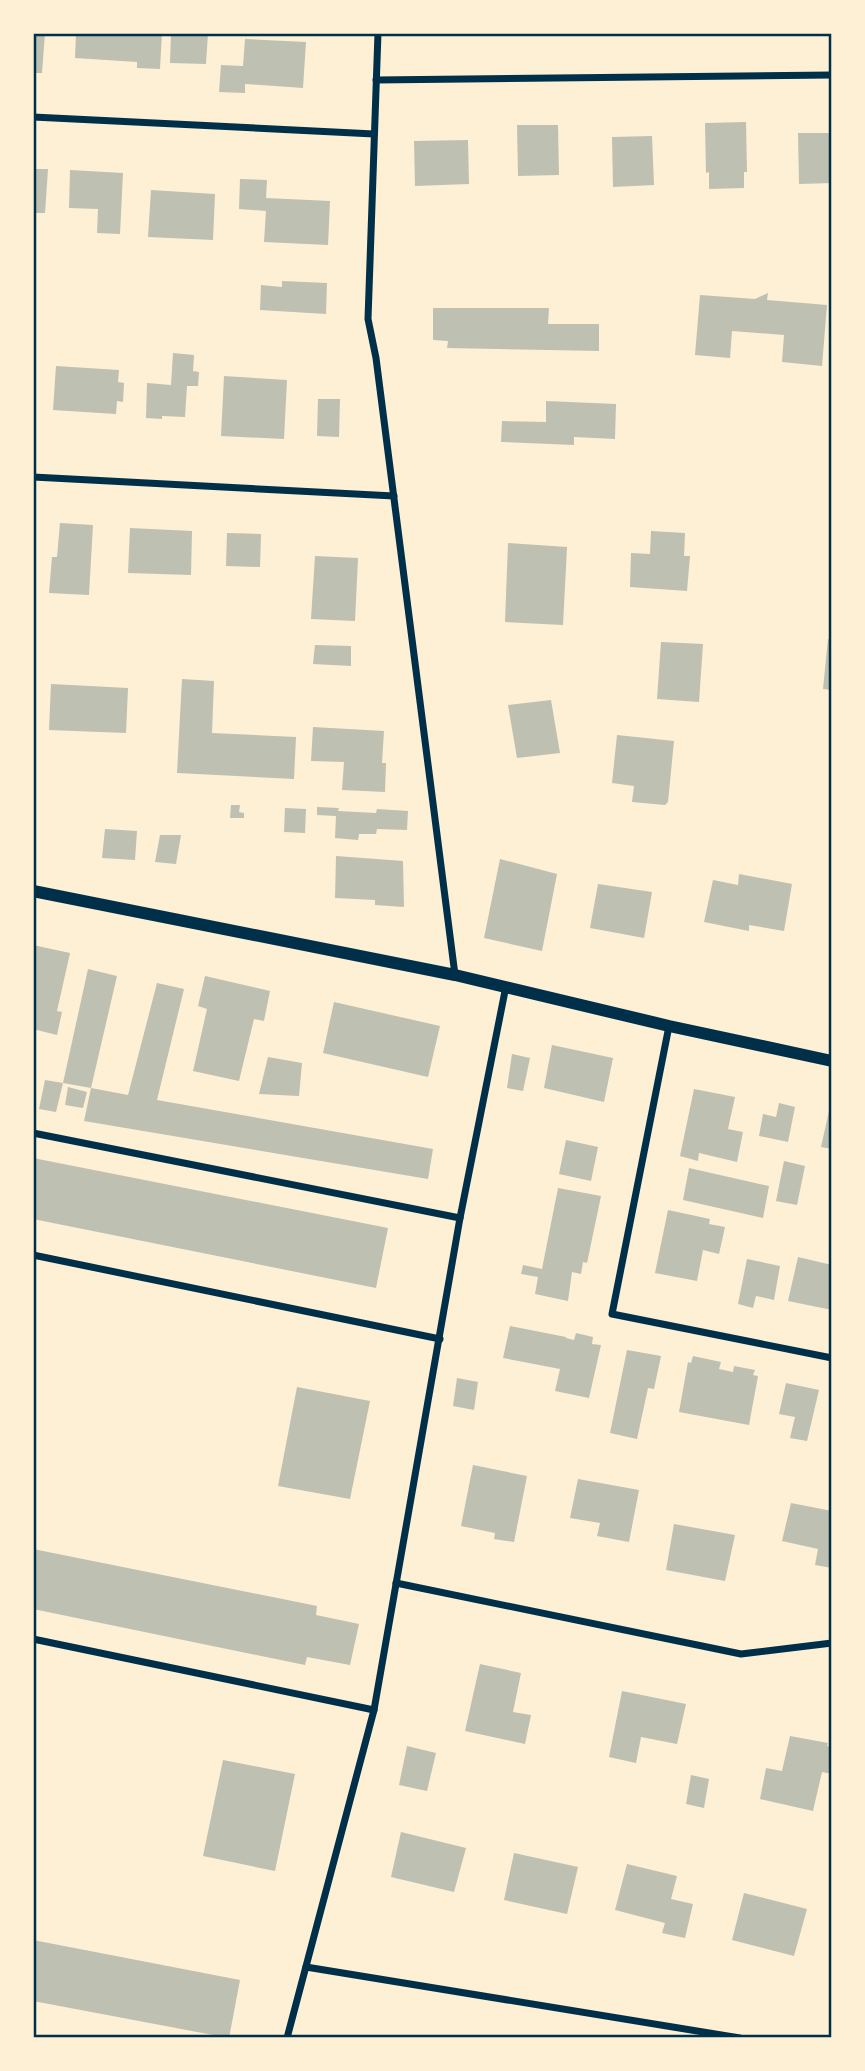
<svg xmlns="http://www.w3.org/2000/svg" width="865" height="2071" font-family="'Playfair Display',serif">
  <rect width="100%" height="100%" fill="#fdf0d5"/>
  <!-- building -->
  <g fill="#bec0b2">
    <path d="M33,33H45L42,73H33Z"/>
    <path d="M76,33H162L160,69L137,68V62L75,58Z"/>
    <path d="M171,33H208L206,64L170,63Z"/>
    <path d="M245,39L306,42L303,88L245,84V93L219,92L221,65L243,66Z"/>
    <path d="M746,122L747,172H744V188L709,189V172L706,173L705,123Z"/>
    <path d="M517,125H558L559,175L518,176Z"/>
    <path d="M798,133H832V183L799,184Z"/>
    <path d="M652,136L654,185L613,187L612,137Z"/>
    <path d="M468,140L469,184L415,186L414,141Z"/>
    <path d="M33,169H48L45,213H33Z"/>
    <path d="M70,170L123,173L120,234L97,233L98,209L69,208Z"/>
    <path d="M240,179L267,180L266,198L330,201L328,245L264,242L266,211L239,209Z"/>
    <path d="M151,190L215,194L213,240L148,237Z"/>
    <path d="M282,281L327,283L326,314L260,310L261,285L282,287Z"/>
    <path d="M768,293L767,300L827,305L822,366L782,362L784,335L732,331L730,358L695,355L700,295L755,299Z"/>
    <path d="M433,308H549L548,324H599V351L447,348L448,341L433,340Z"/>
    <path d="M173,353L194,355L193,371L199,372L198,386H187L185,417L162,416V419L146,418L147,383L171,385Z"/>
    <path d="M56,366L119,370L118,382L124,383L123,402L117,401L116,414L53,410Z"/>
    <path d="M224,376L287,380L284,439L221,436Z"/>
    <path d="M318,399H340L339,437L317,436Z"/>
    <path d="M546,401L616,404L615,439L574,437V445L501,442L502,421L546,422Z"/>
    <path d="M60,523L93,525L89,595L49,593L52,557H57Z"/>
    <path d="M130,528L192,531L191,575L128,573Z"/>
    <path d="M651,531L685,533L684,556H690L687,591L630,587L631,553L650,554Z"/>
    <path d="M227,533L261,534L260,567L226,566Z"/>
    <path d="M508,543L567,547L563,625L505,622Z"/>
    <path d="M315,556L358,558L355,621L311,619Z"/>
    <path d="M828,639H832V690L823,689Z"/>
    <path d="M661,642L703,644L699,702L657,699Z"/>
    <path d="M315,645L351,646V666L313,664Z"/>
    <path d="M182,679L214,681L212,733L296,737L294,779L177,773Z"/>
    <path d="M51,684L128,688L126,733L49,730Z"/>
    <path d="M551,700L560,753L517,758L508,705Z"/>
    <path d="M313,727L384,731L382,763H386L385,792L342,790L344,762L311,761Z"/>
    <path d="M617,735L674,741L668,802L665,805L632,802L634,786L612,783Z"/>
    <path d="M231,805H240L239,812L244,813V818H230Z"/>
    <path d="M317,807L339,808L338,811L376,813L377,809L408,811L407,830L377,829L376,834H359L358,840L335,838L336,816L317,815Z"/>
    <path d="M285,808L306,809L305,833L284,832Z"/>
    <path d="M105,829L137,831L135,860L102,858Z"/>
    <path d="M160,835H181L176,864L155,862Z"/>
    <path d="M336,856L403,861L404,907L375,905V900L335,898Z"/>
    <path d="M500,859L557,874L542,951L484,938Z"/>
    <path d="M739,874L792,884L784,931L749,925V931L704,922L713,880L738,885Z"/>
    <path d="M598,884L652,892L644,938L590,928Z"/>
    <path d="M33,945L70,953L57,1011L62,1012L57,1035L33,1029Z"/>
    <path d="M88,969L117,976L91,1088L63,1083Z"/>
    <path d="M205,976L270,991L264,1021L254,1019L239,1081L193,1071L207,1009L198,1006Z"/>
    <path d="M157,983L184,989L157,1100L433,1149L428,1179L84,1121L91,1088L128,1095Z"/>
    <path d="M334,1002L440,1026L428,1077L323,1053Z"/>
    <path d="M552,1045L613,1058L604,1102L544,1088Z"/>
    <path d="M512,1054L530,1058L523,1091L507,1088Z"/>
    <path d="M268,1057L302,1063L299,1096L259,1094Z"/>
    <path d="M45,1080L63,1083L56,1112L39,1109Z"/>
    <path d="M68,1087L87,1092L83,1108L65,1105Z"/>
    <path d="M694,1089L735,1097L728,1129L743,1132L737,1162L699,1153L698,1161L680,1156Z"/>
    <path d="M831,1102H832V1149L821,1147Z"/>
    <path d="M779,1103L795,1107L788,1142L759,1136L763,1114L776,1117Z"/>
    <path d="M566,1140L598,1147L591,1181L559,1174Z"/>
    <path d="M33,1158L388,1228L376,1288L33,1219Z"/>
    <path d="M784,1161L805,1166L797,1205L776,1201Z"/>
    <path d="M689,1168L769,1186L763,1218L683,1200Z"/>
    <path d="M558,1188L601,1196L587,1263L583,1262L581,1274L572,1272L568,1301L535,1294L538,1277L521,1274L523,1265L542,1269Z"/>
    <path d="M668,1210L710,1219L709,1224L725,1227L719,1254L703,1250L697,1281L655,1273Z"/>
    <path d="M798,1257L832,1265V1310L788,1301Z"/>
    <path d="M747,1259L780,1266L774,1300L756,1296L753,1308L738,1304Z"/>
    <path d="M510,1326L566,1337V1338L574,1340L576,1333L593,1337L592,1344L601,1345L589,1398L555,1391L560,1369L503,1358Z"/>
    <path d="M627,1350L661,1356L654,1389L648,1388L637,1439L610,1433Z"/>
    <path d="M693,1356L721,1362L719,1369L733,1372L734,1366L755,1370L753,1375L758,1376L749,1425L679,1412L688,1362L691,1363Z"/>
    <path d="M457,1378L478,1382L474,1410L453,1406Z"/>
    <path d="M786,1383L819,1390L807,1441L790,1438L795,1417L779,1414Z"/>
    <path d="M297,1387L370,1401L350,1499L278,1486Z"/>
    <path d="M473,1465L527,1476L514,1542L494,1539L495,1533L461,1526Z"/>
    <path d="M578,1479L639,1490L629,1542L597,1536L600,1523L570,1518Z"/>
    <path d="M791,1503L832,1511V1568L815,1565L818,1549L782,1541Z"/>
    <path d="M674,1524L735,1535L725,1581L666,1570Z"/>
    <path d="M33,1549L317,1606L316,1615L359,1624L350,1665L307,1657L305,1665L33,1609Z"/>
    <path d="M480,1664L521,1673L513,1712L531,1715L525,1744L465,1731Z"/>
    <path d="M622,1691L686,1704L677,1744L641,1737L636,1763L609,1757Z"/>
    <path d="M790,1736L828,1743L827,1746L832,1747V1774L822,1772L813,1811L760,1799L766,1768L782,1771Z"/>
    <path d="M407,1746L436,1753L427,1791L399,1785Z"/>
    <path d="M223,1760L295,1774L275,1871L203,1856Z"/>
    <path d="M691,1775L709,1779L704,1808L686,1804Z"/>
    <path d="M401,1832L466,1848L454,1892L391,1877Z"/>
    <path d="M514,1853L578,1867L567,1914L504,1900Z"/>
    <path d="M627,1864L677,1876L671,1899L693,1904L685,1938L662,1933L665,1923L615,1910Z"/>
    <path d="M744,1893L807,1909L794,1956L732,1940Z"/>
    <path d="M33,1940L240,1980L229,2038L33,2001Z"/>
  </g>
  <g fill="none" stroke-linecap="round" stroke-linejoin="round">
    <!-- minor -->
    <g stroke="#003049" stroke-width="7">
      <path d="M378,33L368,319L376,358L455,975"/>
      <path d="M376,80L832,75"/>
      <path d="M33,117L374,134"/>
      <path d="M33,477L394,496"/>
      <path d="M669,1026L612,1314L832,1358"/>
      <path d="M33,1133L460,1218"/>
      <path d="M33,1255L440,1339"/>
      <path d="M396,1583L741,1654L832,1643"/>
      <path d="M33,1639L374,1710"/>
      <path d="M306,1967L740,2038"/>
      <path d="M287,2038L374,1710L460,1218L506,986"/>
    </g>
    <!-- tertiary -->
    <path stroke="#003049" stroke-width="12" d="M33,891L455,975L669,1026L832,1061"/>
  </g>
  <!-- border -->
  <rect width="865" height="2071" fill="none" stroke="#fdf0d5" stroke-width="70"/>
  <rect x="35" y="35" width="795" height="2001" fill="none" stroke="#003049" stroke-width="2.5"/>
</svg>
